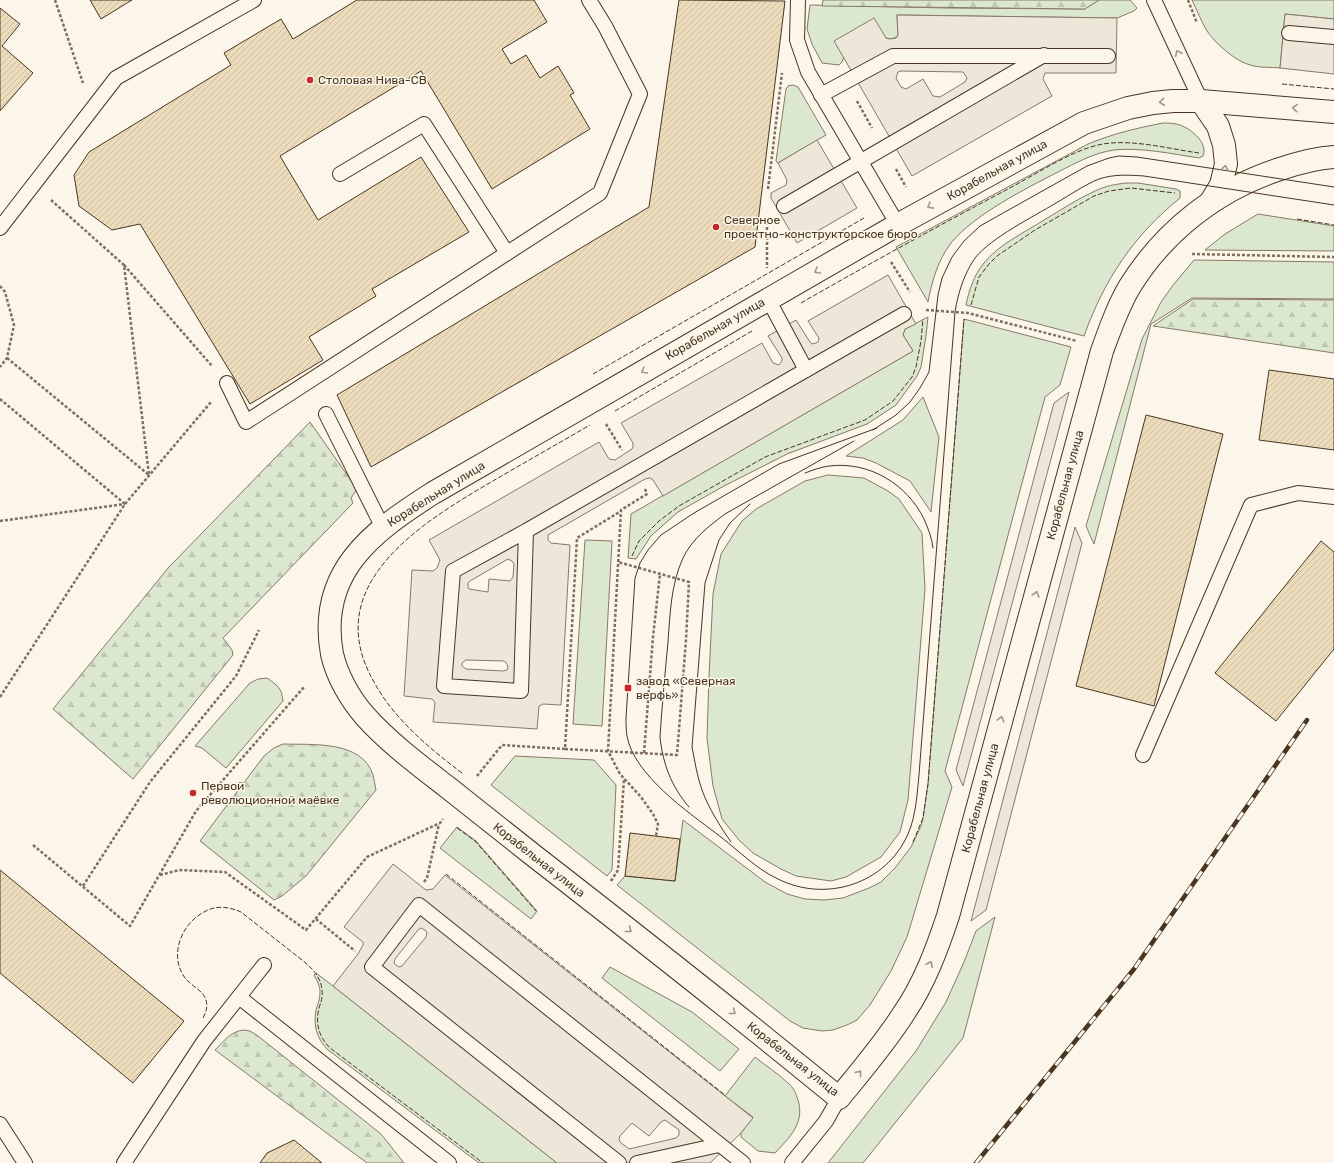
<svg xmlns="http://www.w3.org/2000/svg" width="1334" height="1163" font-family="Rubik,sans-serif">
  <defs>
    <pattern id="forest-firs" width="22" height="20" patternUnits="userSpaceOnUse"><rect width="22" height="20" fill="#dce7d0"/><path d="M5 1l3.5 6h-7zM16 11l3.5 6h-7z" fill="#bec7b2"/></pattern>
    <pattern id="building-hatch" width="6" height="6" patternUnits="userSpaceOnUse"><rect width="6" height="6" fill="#ecdcbc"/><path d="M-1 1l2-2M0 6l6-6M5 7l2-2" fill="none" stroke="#ccbda1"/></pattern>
  </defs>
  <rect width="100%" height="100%" fill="#fbf6e9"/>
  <!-- green -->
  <g fill="#dce7d0" stroke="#887966">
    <path d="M1099,0H1130L1137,8L1134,11L1117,18L897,15L898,35C895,39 891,39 886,38L835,41L844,57L842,62L839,65L822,63L812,44L807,29L810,5L946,8L1084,9Z"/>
    <path d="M1192,0H1334V19L1285,14L1280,68C1271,67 1259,68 1250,65C1235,61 1215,43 1207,31C1201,21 1197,10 1192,0Z"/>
    <path d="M793,85L798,87L826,135L778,163L776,161L786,89L788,86Z"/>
    <path d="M1163,123C1168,123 1172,123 1176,124C1188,126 1209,142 1203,156L1199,158C1173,154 1140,147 1114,150C1093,153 1076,163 1058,172C1025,189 975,214 951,243C938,260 932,281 928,302L896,247L1088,144C1112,134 1137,128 1163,123Z"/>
    <path d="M1127,183H1138L1176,189L1180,191V198C1134,235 1104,280 1084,336L966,305C969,290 974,275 984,263C998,245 1025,232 1044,220C1061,210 1077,199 1095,191C1105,186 1116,184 1127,183Z"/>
    <path d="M1258,214L1334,226V251L1205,250L1225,234Z"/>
    <path d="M1194,260L1334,262V299L1192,298L1151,324L1094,544L1086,526L1142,339L1161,302L1174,284Z"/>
    <path d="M928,317L926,336L921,367L917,376L896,405L867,424L787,454L724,486L678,512L651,536L636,559L628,558L631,514L913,351L903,335L905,329Z"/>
    <path d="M964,319L1071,347L1060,385L1045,397L945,771L952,787L907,937L891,971L870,1005L857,1020L847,1025L833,1030L822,1031L803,1028L790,1021L617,885L625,876L675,881L683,820L765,882L787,894L805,899L824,900L843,898L869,888L881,882L895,868L911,847L921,826L923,818L928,784Z"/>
    <path d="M923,397L939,437L931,512L910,481L876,463L863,458L846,456L903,420Z"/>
    <path d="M828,475L864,478L888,491L899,499L922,533L925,589L908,800L900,832L881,857L846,877L831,881L796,876L781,869L753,853L739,840L722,819L713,786L707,738L709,677L713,594L721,554L742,521L756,509L805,481Z"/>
    <path d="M585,540L612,541L602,726L573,724Z"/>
    <path d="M267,678C277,685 282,688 283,701L226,768L202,748L195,746L250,683L258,679Z"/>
    <path d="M515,756L594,760L616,785L612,870L607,876L491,785Z"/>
    <path d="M457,827L476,841L537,911L531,919L440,848Z"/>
    <path d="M995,917L963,1038L863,1163H828L916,1051L946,1002L964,962L976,931Z"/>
    <path d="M610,967L692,1012L739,1049L720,1071L602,978Z"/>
    <path d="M316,973L333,986L557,1163H479L328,1050C317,1039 313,1026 316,1010C318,1004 320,999 320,992C320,986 317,980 314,975Z"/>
    <path d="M755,1057C766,1066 779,1074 789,1084C794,1088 796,1094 798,1100C805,1123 790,1137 775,1153L758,1151L741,1137V1133L753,1117L725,1096Z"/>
  </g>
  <!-- forest -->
  <g fill="url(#forest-firs)" stroke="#887966">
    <path d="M823,0H1099L1085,9L822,6Z"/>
    <path d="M1193,299L1334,300V353L1153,326Z"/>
    <path d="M310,422L357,489L351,498L353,503L223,638L232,650L233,655L133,779L53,709L169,567Z"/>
    <path d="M283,744C312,745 362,740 373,775C374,779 375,785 376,790L306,876L282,896L274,900L200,841L264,756L274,748Z"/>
    <path d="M243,1030L250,1031L258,1036L381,1134L404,1163H367L215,1050C224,1041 230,1032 243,1030Z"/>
  </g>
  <!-- parking -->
  <g fill="#ede7d9" stroke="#887966" fill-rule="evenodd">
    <path d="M1285,14L1334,19V74L1280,68Z"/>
    <path d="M897,15L1117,18L1116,73H1045L1043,79L1052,96L912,176L834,41L874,18L886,38L890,39L896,38L898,35ZM901,71L963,72L967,78L965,82L940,97L933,96L923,79L906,89L901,87L896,78L898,72Z"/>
    <path d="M817,140L857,208L797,243L771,198V193L786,185L787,180L778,163Z"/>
    <path d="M888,275L916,324L905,329L903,335L913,351L663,496L653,480L650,478L645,479L548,535V540L551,543L570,545L561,705L543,704L539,706L537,729L433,722L435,702L432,699L404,696L412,570L433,571L437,568L440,560L429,540L599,442L609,459L615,460L632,449L633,447V443L621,423L762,343L773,363L779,365L782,361V358L768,336L796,320L810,342L812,344L816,343L818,342L819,338L808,321ZM508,559L512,561L514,564L513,577L510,581L489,579L488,592L469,589L468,587V583L470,581ZM466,660L504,661L507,664L508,667L507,670L503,671L466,669L462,666V663Z"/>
    <path d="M1069,392L963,786L956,770L1054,403Z"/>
    <path d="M1075,527L1082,543L986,910L971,921Z"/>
    <path d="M393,864L426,890L433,889L445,875L753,1118L740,1134L710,1163H557L333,986L358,954L363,945V942L344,927ZM421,928L425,930L427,933L426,937L402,966L399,967L396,965L394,963L395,959L418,930ZM665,1120L679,1130V1135L676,1138L629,1149L620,1142L619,1139L620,1136L632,1123L649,1136L661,1122Z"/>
  </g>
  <!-- building -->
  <g fill="url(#building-hatch)" stroke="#4a3520">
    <path d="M90,0H132L101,19Z"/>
    <path d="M357,0H534L547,22L502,49L511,64L526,55L540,78L558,66L574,93L570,95L590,129L492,189L421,71L280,156L318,220L421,157L469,232L372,289L376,296L309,337L323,360L250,404L140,224L112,230L79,206L74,175L89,152L231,65L224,53L281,19L293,39Z"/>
    <path d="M679,0L785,1L755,247L371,467L337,395L649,207Z"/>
    <path d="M0,8L20,24L2,46L33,73L0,111Z"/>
    <path d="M1269,370L1334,379V450L1259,440Z"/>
    <path d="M1146,415L1223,434L1154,706L1076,686Z"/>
    <path d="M1321,541L1334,552V649L1276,721L1215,673Z"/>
    <path d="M630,833L680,839L675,881L625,876Z"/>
    <path d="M0,870L184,1021L133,1083L0,973Z"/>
    <path d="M294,1140L322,1163H260L267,1153Z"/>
  </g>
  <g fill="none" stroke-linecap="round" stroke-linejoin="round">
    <defs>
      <g id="service">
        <path d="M798,0L797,40L808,72L898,225"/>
        <path d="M1154,0L1201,101"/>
        <path d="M1289,33L1334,37"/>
        <path d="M821,95L893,56H1108"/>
        <path d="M340,174L424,124L507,253"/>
        <path d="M784,206L1044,55"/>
        <path d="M0,228L116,78L254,0"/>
        <path d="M768,299L806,370L904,314"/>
        <path d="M227,383L246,422L600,193L640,94L605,26L589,0"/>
        <path d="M326,414L383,528"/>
        <path d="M526,531L453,571L444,686L521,691L526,531L806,370"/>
        <path d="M1143,755L1251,505L1298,493L1334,497"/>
        <path d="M239,997L449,1163"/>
        <path d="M0,1124L25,1163"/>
        <path d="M124,1163L204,1041L264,965"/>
        <path d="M619,1163L372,967L419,905L743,1163"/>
        <path d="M637,1163L719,1145"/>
        <path d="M792,1163L826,1121L839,1098"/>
      </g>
      <g id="minor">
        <path d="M1201,101L1218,126L1224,145L1226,164L1221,185L1210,203"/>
        <path d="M1334,112L1201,101H1173L1153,103L1128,108L1084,123L892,228L433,493C372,532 317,572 332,654C337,676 350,699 365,716C387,741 420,766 446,786C475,809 504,832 533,855C636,935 739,1016 839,1098C861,1071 885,1043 904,1013C924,984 937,949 948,916L1102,351C1110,329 1118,306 1130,286C1165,230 1218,189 1280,169C1298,163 1316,158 1334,157"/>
      </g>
    </defs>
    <!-- service casing -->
    <use href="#service" stroke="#4a3520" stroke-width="16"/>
    <!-- minor casing -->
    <use href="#minor" stroke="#4a3520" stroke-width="24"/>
    <!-- path -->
    <g stroke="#7f6f5c" stroke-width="2.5" stroke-dasharray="3 2" stroke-linecap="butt">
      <path d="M55,0L83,83"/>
      <path d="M1188,0L1197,23"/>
      <path d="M857,101L872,128"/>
      <path d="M896,169L906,187"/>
      <path d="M768,189L782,73"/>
      <path d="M51,200L124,265L149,475"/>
      <path d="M767,222V268"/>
      <path d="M1192,254L1334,257"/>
      <path d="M891,262L910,292"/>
      <path d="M124,265L212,366"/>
      <path d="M0,286L5,292L14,325L7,358L0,367"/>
      <path d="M926,310L968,313L1077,341"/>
      <path d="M7,358L149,475"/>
      <path d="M0,399L125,504"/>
      <path d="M606,424L622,450"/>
      <path d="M645,489L647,494L621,510L608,751L620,774L641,797L653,814L658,824L656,836"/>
      <path d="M0,521L125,504"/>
      <path d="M0,697L125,504L211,402"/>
      <path d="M565,749L677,755L686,640L689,582L618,562"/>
      <path d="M644,753L653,637L660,574"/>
      <path d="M477,776L502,745L565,749L577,538L621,511"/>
      <path d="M33,845L130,926L196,811L304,687"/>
      <path d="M160,875L179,870L225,872L306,930L367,857L440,823L443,819"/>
      <path d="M611,881L618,870L624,779"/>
      <path d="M424,882L427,878L439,824"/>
      <path d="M83,886L150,782L236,676L259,630"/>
      <path d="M316,919L355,951"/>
    </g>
    <!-- service -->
    <use href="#service" stroke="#fbf6e9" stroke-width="14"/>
    <!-- minor -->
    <use href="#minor" stroke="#fbf6e9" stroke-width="22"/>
    <!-- tram -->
    <g stroke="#4a3520" stroke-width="1">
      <path d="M877,428L779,464L694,513L661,535L648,550L640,563L635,578L626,718C626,724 626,730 627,736C634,775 688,812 717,834C737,849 756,869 778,879C826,903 886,884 908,834C916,816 917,794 919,775L955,312C958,293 964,274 975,258C992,237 1033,217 1056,203C1070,195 1084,185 1099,179C1114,174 1129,175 1144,176L1334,205"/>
      <path d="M873,430L896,415L910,402L920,388L929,372L938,295L942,278L952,257L964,241L980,226L1087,166L1109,158L1119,156L1137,157L1334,187"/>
      <path d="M805,473C813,470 821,467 829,466C869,461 907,484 924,519C928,528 932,538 933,548"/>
      <path d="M689,807C671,786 663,764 660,737C662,705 665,674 668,642C670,614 671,584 683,558C692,539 709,526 725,514L854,441"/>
      <path d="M731,842C720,826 709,809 702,790C697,776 695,762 692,747L705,583L719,540L730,523L750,504"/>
    </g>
    <defs>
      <path id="rail" d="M976,1163L1134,969L1307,720"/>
    </defs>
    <!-- rail casing -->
    <use href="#rail" stroke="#4a3520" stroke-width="4.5"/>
    <!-- rail -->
    <use href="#rail" stroke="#fbf6e9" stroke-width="3" stroke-dasharray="9" stroke-linecap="butt"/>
    <!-- fence -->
    <g stroke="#4a3520" stroke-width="1" stroke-dasharray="5 2" stroke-linecap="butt">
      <path d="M1282,84L1334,89"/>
      <path d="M1297,219L1334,225"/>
      <path d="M801,303C869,264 938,226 1008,189C1035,175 1073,149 1103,144C1133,139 1170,149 1199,153"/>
      <path d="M971,305L979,277L989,264L997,256L1035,230L1094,196L1109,191L1131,188L1175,193"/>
      <path d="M593,374L864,218"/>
      <path d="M615,411L752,331"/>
      <path d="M632,556L639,541L659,521L679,506L765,457L865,420L893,401L912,377L916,367L921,341L923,319"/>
      <path d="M462,773C429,748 394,719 374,682C317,583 426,520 498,478C529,460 559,443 590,425"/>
      <path d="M457,828L475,841L536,911"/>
      <path d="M913,842L923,818L928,784L964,319"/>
      <path d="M446,874L725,1095"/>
      <path d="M203,1018C206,1012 208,1007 206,1000C203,990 191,986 185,978C168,955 182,922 206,911C217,905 230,907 241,912L302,960C312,968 321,977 322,990C323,997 321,1002 319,1008C315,1024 319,1037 330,1048L483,1163"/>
    </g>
  </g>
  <!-- one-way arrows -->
  <defs><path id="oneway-chevron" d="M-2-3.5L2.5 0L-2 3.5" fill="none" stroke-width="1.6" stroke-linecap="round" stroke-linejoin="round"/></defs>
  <g stroke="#a29684">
    <use href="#oneway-chevron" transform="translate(1178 53) rotate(-115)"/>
    <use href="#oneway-chevron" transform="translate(1162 102) rotate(174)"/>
    <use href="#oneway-chevron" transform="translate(1295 108) rotate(-175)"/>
    <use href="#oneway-chevron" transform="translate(1225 168) rotate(-82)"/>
    <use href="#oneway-chevron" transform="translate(930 206) rotate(151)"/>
    <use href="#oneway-chevron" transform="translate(817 271) rotate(150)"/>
    <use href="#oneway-chevron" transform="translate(644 371) rotate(150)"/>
    <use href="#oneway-chevron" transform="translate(1036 594) rotate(-75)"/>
    <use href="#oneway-chevron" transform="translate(1001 719) rotate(-75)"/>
    <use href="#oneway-chevron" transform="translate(629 930) rotate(38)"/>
    <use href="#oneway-chevron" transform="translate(930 964) rotate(-65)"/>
    <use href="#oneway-chevron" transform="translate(733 1012) rotate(38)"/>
    <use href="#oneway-chevron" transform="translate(859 1073) rotate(-52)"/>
  </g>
  <!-- markers -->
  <g fill="#c62828" stroke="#fbf6e9" stroke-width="1.5">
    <circle cx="310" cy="80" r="4"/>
    <circle cx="716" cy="227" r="4"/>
    <rect x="624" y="684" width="8" height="8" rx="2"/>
    <circle cx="193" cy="793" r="4"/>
  </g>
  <g text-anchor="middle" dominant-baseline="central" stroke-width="3" stroke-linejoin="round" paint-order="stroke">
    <!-- poi labels -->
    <g font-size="12" fill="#4a3520" stroke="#fbf6e9" text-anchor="start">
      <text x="318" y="80">Столовая Нива-СВ</text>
      <text x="724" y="220">Северное<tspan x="724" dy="14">проектно-конструкторское бюро</tspan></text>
      <text x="636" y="681">завод «Северная<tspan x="636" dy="14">верфь»</tspan></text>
      <text x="201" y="786">Первой<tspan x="201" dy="14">революционной маёвке</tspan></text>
    </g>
    <!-- street labels -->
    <g font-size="12" fill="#4a3520" stroke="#fbf6e9">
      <text transform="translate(997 170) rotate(-29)">Корабельная улица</text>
      <text transform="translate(715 329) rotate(-30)">Корабельная улица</text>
      <text transform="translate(1065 485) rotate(-75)">Корабельная улица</text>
      <text transform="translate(436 494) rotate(-32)">Корабельная улица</text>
      <text transform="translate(980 798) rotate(-75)">Корабельная улица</text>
      <text transform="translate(539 860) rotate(38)">Корабельная улица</text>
      <text transform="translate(793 1059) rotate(38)">Корабельная улица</text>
    </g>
  </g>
</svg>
